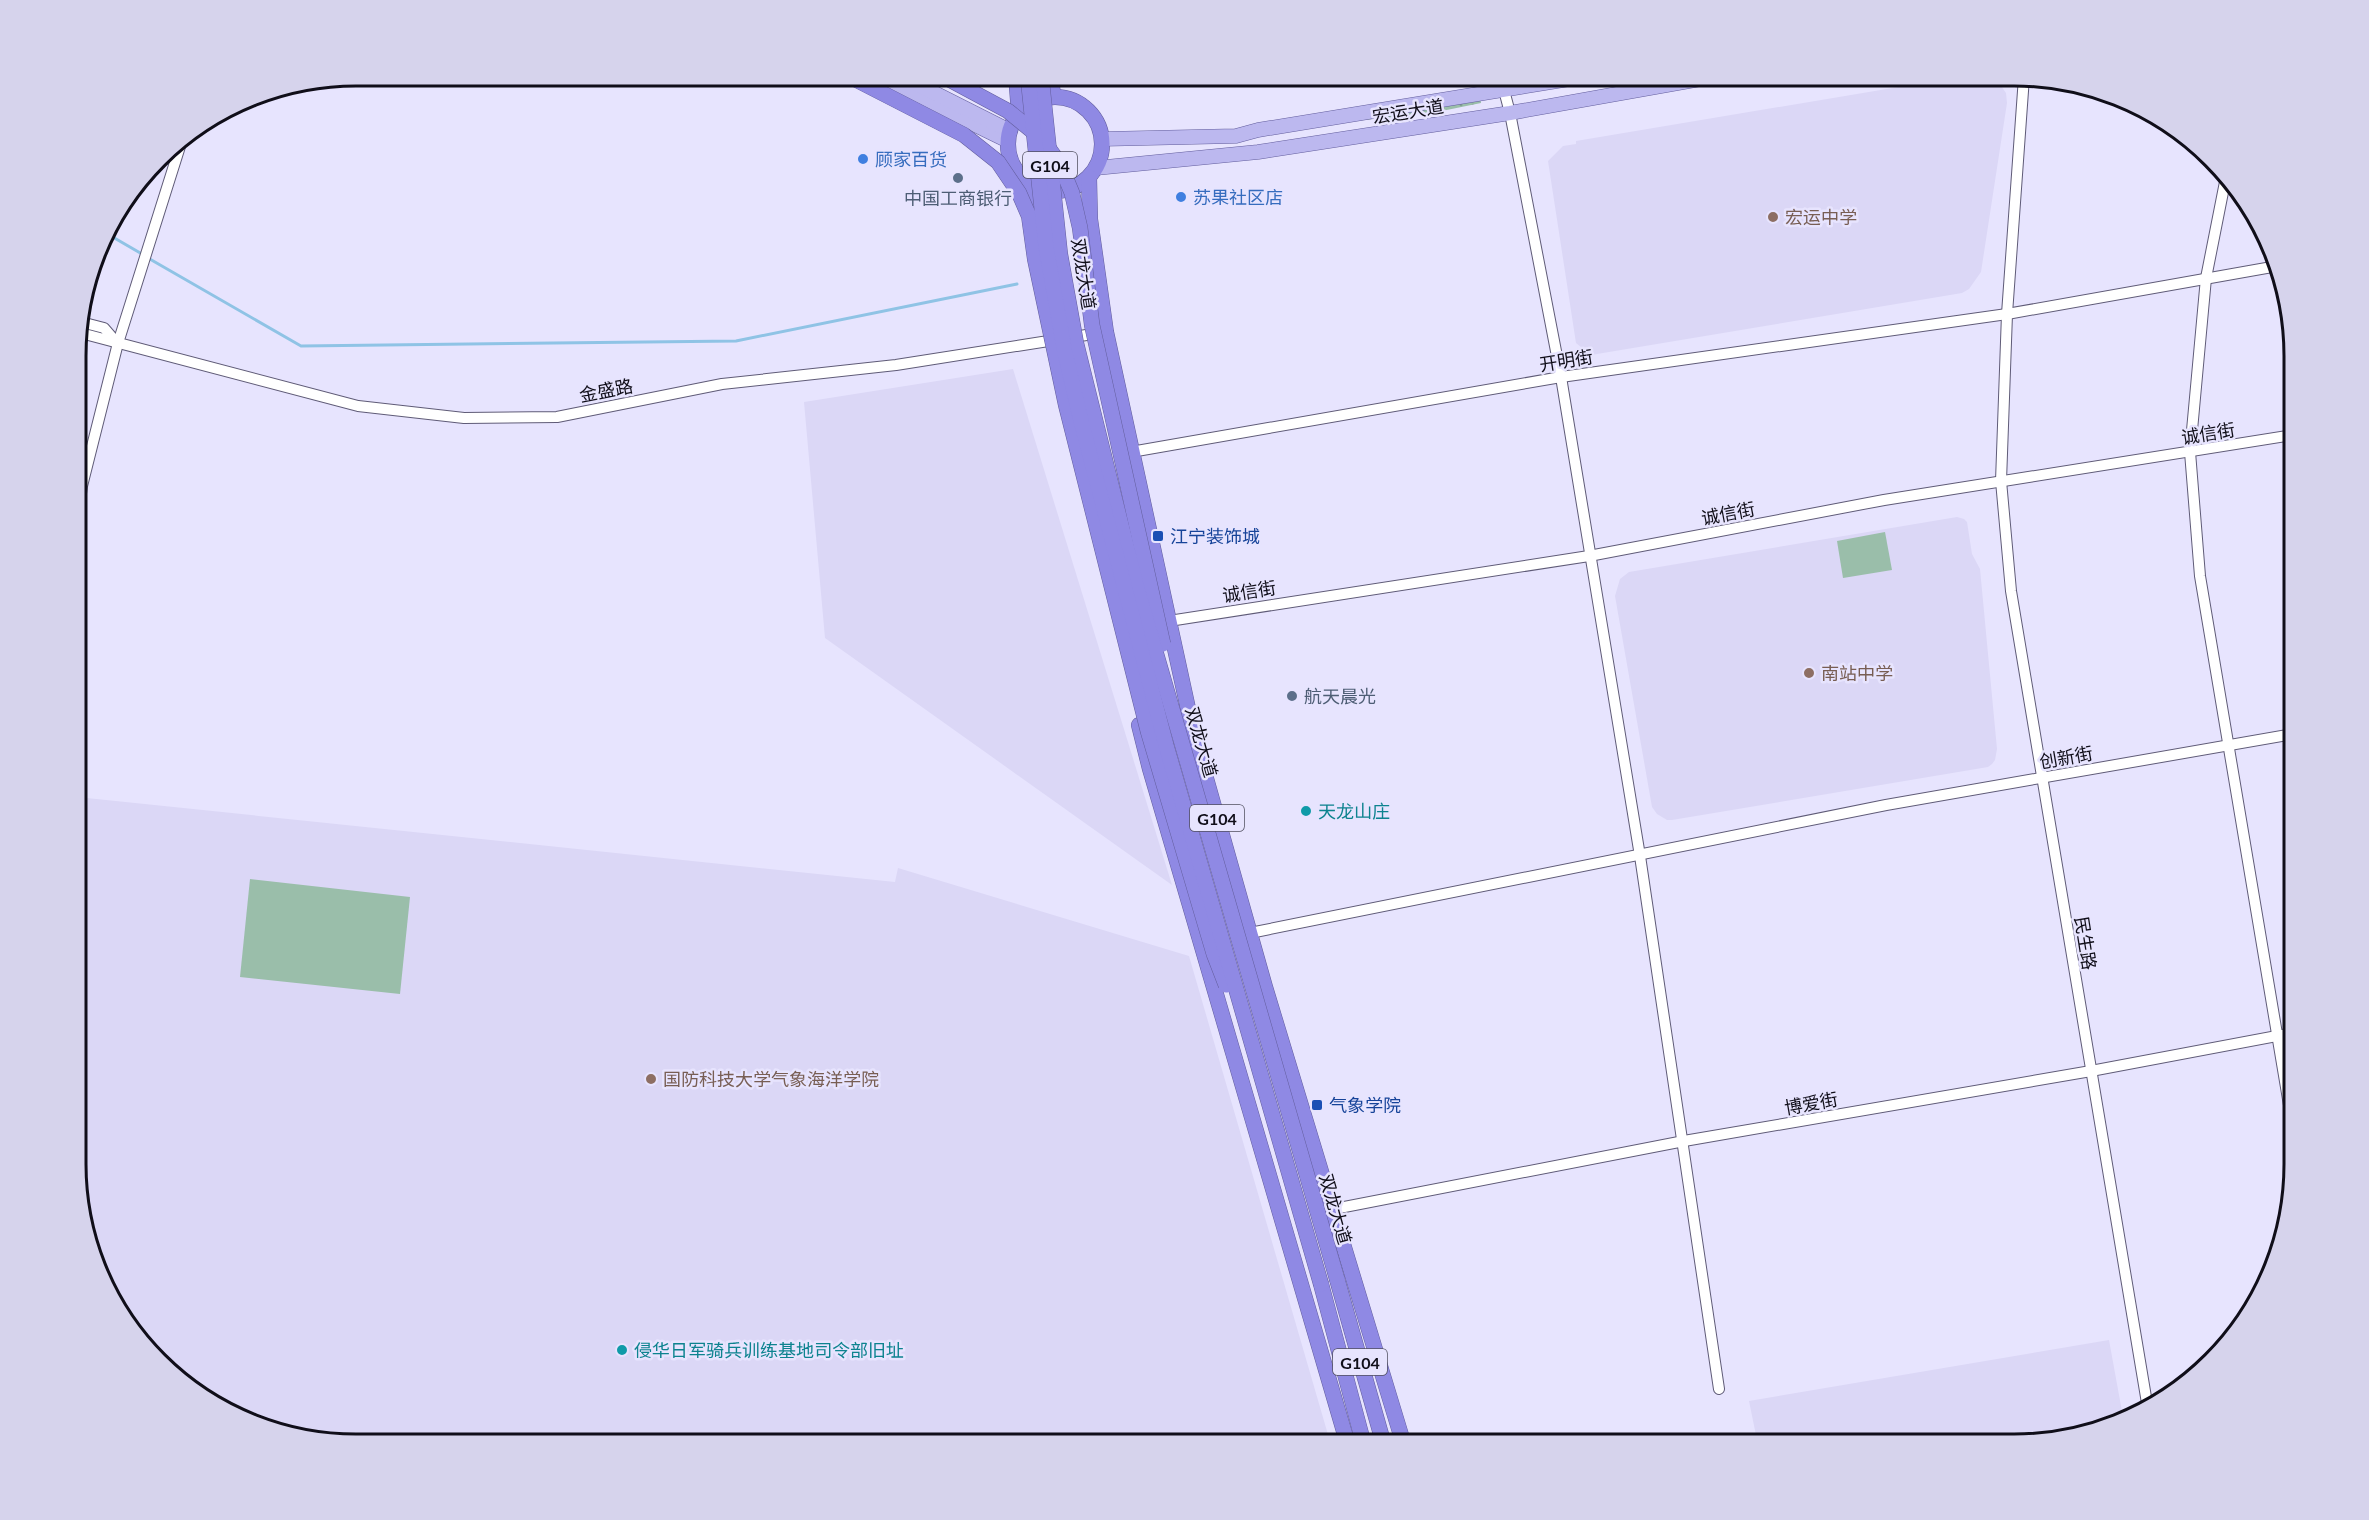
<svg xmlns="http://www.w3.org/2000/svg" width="2369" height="1520" font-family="Lato,'Noto Sans SC',sans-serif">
  <defs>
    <pattern id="grass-dots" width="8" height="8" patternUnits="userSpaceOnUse" patternTransform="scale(1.5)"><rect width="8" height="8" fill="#9abeaa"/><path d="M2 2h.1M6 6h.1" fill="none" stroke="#84a292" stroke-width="1.8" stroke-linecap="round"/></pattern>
  </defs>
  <rect width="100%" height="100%" fill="#e7e4fe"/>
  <!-- built -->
  <g fill="#dbd7f6">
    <path d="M1970,75H1986L1997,80L2006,93L2007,103L1981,272L1969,289L1962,293L1591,355L1576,343L1548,161L1563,146L1576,144V141Z"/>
    <path d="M1013,369L1172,885L825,638L804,402Z"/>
    <path d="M1957,517L1964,519L1967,522L1972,554L1980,569L1997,749L1995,760L1992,764L1988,767L1672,820H1667L1657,814L1652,807L1615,596L1620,579L1629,572Z"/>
    <path d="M77,797L895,882L898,868L1189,956L1331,1445H355L266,1430L200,1398L122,1320L77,1201Z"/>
    <path d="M2109,1340L2123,1417L2032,1444L1758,1445L1749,1401Z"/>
  </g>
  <!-- grass -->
  <path fill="url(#grass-dots)" d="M1480,96L1481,103L1432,113L1354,121Z"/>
  <!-- garden -->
  <g fill="#9abeaa">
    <path d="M1885,532L1892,570L1843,578L1837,541Z"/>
    <path d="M250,879L410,897L400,994L240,977Z"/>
  </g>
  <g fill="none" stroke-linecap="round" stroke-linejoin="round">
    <!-- stream -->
    <g stroke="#8fc3e5" stroke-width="3">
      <path d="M104,232L142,254"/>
      <path d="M148,258L301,346L736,341L1017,284"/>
    </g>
    <defs>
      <g id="minor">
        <path d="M1500,75L1510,113L1561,377L1640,856L1719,1389"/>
        <path d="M2024,77L2007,314L2001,481L2011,591L2148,1409"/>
        <path d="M2225,182L2206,278L2190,452L2200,576L2293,1129"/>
        <path d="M77,321L104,328L117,343"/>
        <path d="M77,332L358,406L464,418L557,417L722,384L896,365L1099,333"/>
        <path d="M1131,452L1561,377L2007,314L2272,267"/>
        <path d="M77,524L82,486L118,343L183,137"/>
        <path d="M1169,621L1589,556L1884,500L2293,435"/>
        <path d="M1250,933L1886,805L2293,734"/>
        <path d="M1334,1209L1684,1141L2091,1071L2293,1033"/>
      </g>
      <g id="major">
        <path d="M873,75L1008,141"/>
        <path d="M899,75L1010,131"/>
        <path d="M1103,139L1236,136L1258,130L1594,75"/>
        <path d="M1096,168L1258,152L1510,113L1723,75"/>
      </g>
      <g id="highway">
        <path d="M1016,75L1019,113"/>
        <path d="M1051,75L1053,96"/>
        <circle cx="1055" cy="144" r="47"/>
        <path d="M1089,177L1090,219L1106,332L1194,736L1265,987L1404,1445"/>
        <path d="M1032,185L1036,229"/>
        <path d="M1139,725L1150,769L1348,1445"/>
        <path d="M1337,1279L1384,1445"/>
        <path d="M1321,1284L1364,1445"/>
      </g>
    </defs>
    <!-- minor casing -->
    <use href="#minor" stroke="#5f5b77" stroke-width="12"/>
    <!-- major casing -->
    <use href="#major" stroke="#635e9d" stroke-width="15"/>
    <!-- highway casing -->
    <use href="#highway" stroke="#635e9d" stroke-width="16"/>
    <!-- minor -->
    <use href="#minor" stroke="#fff" stroke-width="10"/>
    <!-- major -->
    <use href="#major" stroke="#bcb8ef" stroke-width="14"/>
    <!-- highway -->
    <use href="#highway" stroke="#8f89e4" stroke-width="15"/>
    <defs>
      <g id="highway-bridge">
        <path d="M847,75L964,135L998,162L1019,193L1029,216L1035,259L1066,405L1148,731L1214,954L1226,985"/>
        <path d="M941,75L1008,111L1041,138L1060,164L1072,193L1080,228L1092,325L1163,644"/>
        <path d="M1041,75L1060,254L1076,343L1135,581L1337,1279"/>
        <path d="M1028,77L1046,247L1065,353L1081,421L1166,745L1321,1284"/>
      </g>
    </defs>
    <!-- highway-bridge casing -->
    <use href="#highway-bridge" stroke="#635e9d" stroke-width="16" stroke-linecap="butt"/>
    <!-- highway-bridge -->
    <use href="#highway-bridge" stroke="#8f89e4" stroke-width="15"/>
  </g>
  <!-- markers -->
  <g fill="#3f7fe0" stroke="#e7e4fe" stroke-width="2">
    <circle cx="863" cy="159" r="6"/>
    <circle cx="1181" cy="197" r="6"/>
  </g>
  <g fill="#5c6f8a" stroke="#e7e4fe" stroke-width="2">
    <circle cx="958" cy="178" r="6"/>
    <circle cx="1292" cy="696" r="6"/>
  </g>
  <g fill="#8d6e63" stroke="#e7e4fe" stroke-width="2">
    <circle cx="1773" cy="217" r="6"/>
    <circle cx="1809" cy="673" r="6"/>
    <circle cx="651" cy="1079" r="6"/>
  </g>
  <g fill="#1a4fb4" stroke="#e7e4fe" stroke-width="2">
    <rect x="1152" y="530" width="12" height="12" rx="3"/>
    <rect x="1311" y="1099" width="12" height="12" rx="3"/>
  </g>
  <g fill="#0f9aa8" stroke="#e7e4fe" stroke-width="2">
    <circle cx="1306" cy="811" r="6"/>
    <circle cx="622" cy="1350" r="6"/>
  </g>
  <g text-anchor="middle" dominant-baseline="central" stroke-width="5" stroke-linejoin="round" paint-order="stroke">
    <!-- shield labels -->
    <g fill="#e7e4fe" stroke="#504e5e" stroke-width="1.5">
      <rect x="1023" y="152" width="54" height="26" rx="4.5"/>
      <rect x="1190" y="805" width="54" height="26" rx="4.5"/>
      <rect x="1333" y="1349" width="54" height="26" rx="4.5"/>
    </g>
    <g font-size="16" font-weight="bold" fill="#100e19">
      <text x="1050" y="165">G104</text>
      <text x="1217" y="818">G104</text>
      <text x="1360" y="1362">G104</text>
    </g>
    <!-- street labels -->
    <g font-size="18" fill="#100e19" stroke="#e7e4fe">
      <text transform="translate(1408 111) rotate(-9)">宏运大道</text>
      <text transform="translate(1084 274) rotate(81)">双龙大道</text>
      <text transform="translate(1566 360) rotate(-9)">开明街</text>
      <text transform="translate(606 390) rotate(-11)">金盛路</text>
      <text transform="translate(2208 433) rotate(-9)">诚信街</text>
      <text transform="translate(1728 513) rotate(-11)">诚信街</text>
      <text transform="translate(1249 591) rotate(-9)">诚信街</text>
      <text transform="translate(1202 742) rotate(74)">双龙大道</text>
      <text transform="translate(2066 757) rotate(-10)">创新街</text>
      <text transform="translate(2086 943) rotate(81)">民生路</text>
      <text transform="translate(1811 1103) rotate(-10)">博爱街</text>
      <text transform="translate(1336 1209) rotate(74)">双龙大道</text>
    </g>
    <!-- shop labels -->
    <g font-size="18" fill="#366cbe" stroke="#e7e4fe" text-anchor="start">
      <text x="875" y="159">顾家百货</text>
      <text x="1193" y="197">苏果社区店</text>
    </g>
    <!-- service labels -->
    <g font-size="18" fill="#4e5e75" stroke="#e7e4fe">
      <text x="958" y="198">中国工商银行</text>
      <text x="1304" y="696" text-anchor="start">航天晨光</text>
    </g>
    <!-- education labels -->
    <g font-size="18" fill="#785e54" stroke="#e7e4fe" text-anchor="start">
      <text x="1785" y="217">宏运中学</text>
      <text x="1821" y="673">南站中学</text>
      <text x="663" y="1079">国防科技大学气象海洋学院</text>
    </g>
    <!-- transit labels -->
    <g font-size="18" fill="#164399" stroke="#e7e4fe" text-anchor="start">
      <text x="1170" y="536">江宁装饰城</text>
      <text x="1329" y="1105">气象学院</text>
    </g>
    <!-- culture labels -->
    <g font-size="18" fill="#0d838f" stroke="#e7e4fe" text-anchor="start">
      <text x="1318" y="811">天龙山庄</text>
      <text x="634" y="1350">侵华日军骑兵训练基地司令部旧址</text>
    </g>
  </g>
  <!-- crop -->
  <path d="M0 0H2369V1520H0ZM356 86H2014A270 270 0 0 1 2284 356V1164A270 270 0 0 1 2014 1434H356A270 270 0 0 1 86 1164V356A270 270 0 0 1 356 86Z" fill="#d6d3ec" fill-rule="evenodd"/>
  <path fill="none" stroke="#100e19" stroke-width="3" d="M356 86H2014A270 270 0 0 1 2284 356V1164A270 270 0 0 1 2014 1434H356A270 270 0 0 1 86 1164V356A270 270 0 0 1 356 86Z"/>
</svg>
